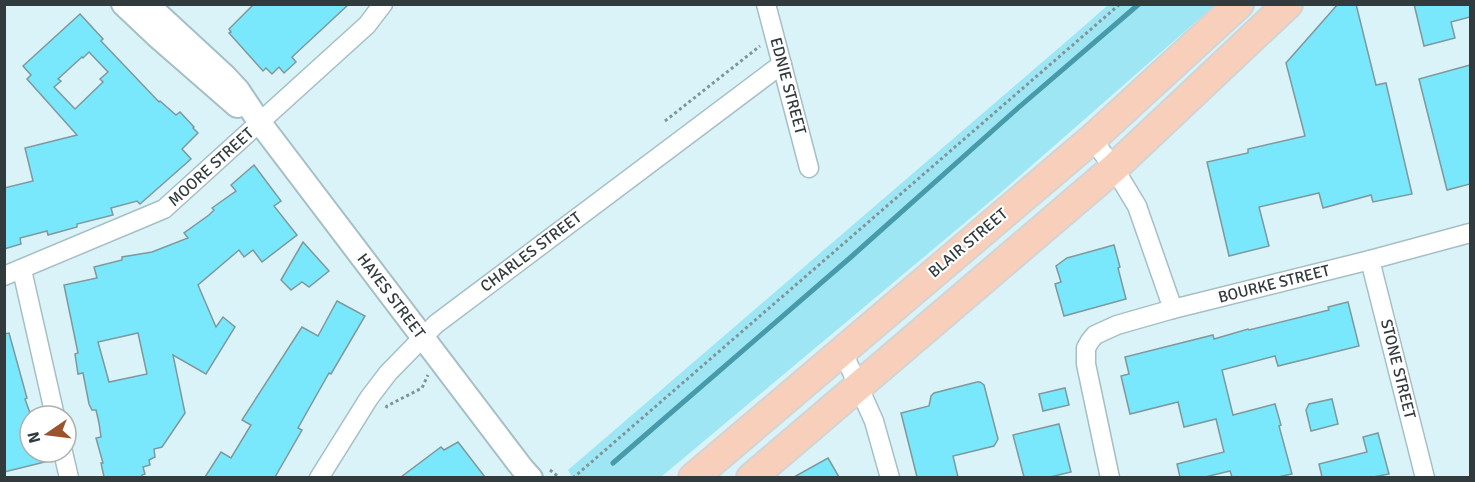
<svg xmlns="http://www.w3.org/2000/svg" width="1475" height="482" font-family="Signika,sans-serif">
  <rect width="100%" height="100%" fill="#d9f3f8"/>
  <!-- green -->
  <path fill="#9ee6f4" d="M1109,4L1215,5L998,195L661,477H572L568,470L1090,21Z"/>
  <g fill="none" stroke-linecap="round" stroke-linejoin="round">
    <!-- stream -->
    <path stroke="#479aaa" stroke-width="5" d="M613,463L851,257L1018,108L1139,4"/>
  </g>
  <!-- building -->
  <g fill="#79e8fd" stroke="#7f989c" stroke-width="1.5" fill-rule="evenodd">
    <path d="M254,4H349L292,57L296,62L284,73L279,67L272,74L266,68L263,71L229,33L231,32L229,29Z"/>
    <path d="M1338,4H1356L1376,85L1386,83L1412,194L1373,202L1371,195L1323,208L1319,193L1259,207L1269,246L1229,256L1207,162L1248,153V149L1305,136L1286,63Z"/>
    <path d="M1414,4H1470V17L1451,22L1455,38L1424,46Z"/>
    <path d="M80,14L103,39L101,41L159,102L160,101L176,115L180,112L194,127L193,128L198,133L182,149L191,159L140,204L137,201L111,208L113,215L77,224V227L48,235L47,231L20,238L21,244L4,249V188L33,181L25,148L77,135L27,79L31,75L23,66ZM89,52L108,72L100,79L103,82L75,109L54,87L61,81L58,79L82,57L83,58Z"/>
    <path d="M1470,65V184L1447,190L1419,79Z"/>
    <path d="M254,165L281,201L274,206L297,235L262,262L253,250L244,257L239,250L198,285L216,327L223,317L235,327L206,374L173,355L185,413L162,447L154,449L155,457L149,460L150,465L143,467L145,474L142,475V477H104L101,463H103L96,438L101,437L99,423L96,410H92L89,404L83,373L78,374L75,354L78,353L64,285L97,278L94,267L122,260V257L152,252L188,238L184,233L209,215L214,210L212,208L236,191L231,185ZM138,333L147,374L109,382L98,342Z"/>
    <path d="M303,242L329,271L309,287L302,282L291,290L281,280Z"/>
    <path d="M1114,245L1120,267L1118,268L1126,299L1064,316L1055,284L1061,282L1056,266L1067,258Z"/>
    <path d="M337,301L365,316L331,374L329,373L298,428L302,430L275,477H205L221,452L231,458L251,425L242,420L302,327L318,336Z"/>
    <path d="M1348,302L1359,346L1278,366L1275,356L1222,370L1233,415L1275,404L1281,425L1279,426L1292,474L1278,477H1232L1230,471L1205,477H1180L1177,464L1224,452L1216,419L1184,427L1178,402L1130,414L1121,376L1129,374L1125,357L1213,335L1214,339L1248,329L1249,330L1329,310L1328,307Z"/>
    <path d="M9,333L27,398L25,399L30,413V452H52L53,460L4,472V334Z"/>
    <path d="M977,382H980L984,385L998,439L994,446L953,456L958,477H917L901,413L929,406L931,396L934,393Z"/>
    <path d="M1065,388L1069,405L1043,411L1039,394Z"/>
    <path d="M1332,399L1338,424L1311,431L1306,410L1309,404Z"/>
    <path d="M1059,424L1071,472L1050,477H1024L1013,435Z"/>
    <path d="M1378,433L1389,474L1373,477H1322L1319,464L1367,452L1363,437Z"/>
    <path d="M458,442L485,477H401L441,447L444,450Z"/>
    <path d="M828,458L839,477H794Z"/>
  </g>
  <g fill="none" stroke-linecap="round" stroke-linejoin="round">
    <defs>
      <g id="minor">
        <path d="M766,4L809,168"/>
        <path d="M1092,139L1114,168L1137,206L1173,309"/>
        <path d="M1370,260L1425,478"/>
        <path d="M22,270L55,416"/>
        <path d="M4,276L164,209L367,25L383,4"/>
        <path d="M842,350L874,421L890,478"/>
        <path d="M63,452L69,478"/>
        <path d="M319,478L369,398L388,373L436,324L782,64"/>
        <path d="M1110,478L1086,364V348L1090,341L1095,335L1117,325L1173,309L1370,260L1470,233"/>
      </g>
      <g id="tertiary">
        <path d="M123,4L159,38L237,106"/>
        <path d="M147,4L225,76L238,90L260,123L522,468L531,478"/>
      </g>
      <g id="primary">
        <path d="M693,478L1092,139L1239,4"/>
        <path d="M751,478L1114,168L1288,4"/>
      </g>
    </defs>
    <!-- minor casing -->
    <use href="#minor" stroke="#a6bfc4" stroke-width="21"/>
    <!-- tertiary casing -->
    <use href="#tertiary" stroke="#a6bfc4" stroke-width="26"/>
    <!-- primary casing -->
    <use href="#primary" stroke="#d2d4d4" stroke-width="32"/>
    <!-- path -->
    <g stroke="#829498" stroke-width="3" stroke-dasharray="3 3" stroke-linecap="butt">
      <path d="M665,121L760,46"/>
      <path d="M386,408L387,406L422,388L428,375"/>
      <path d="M550,470L560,478"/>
      <path d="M573,478L1120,4"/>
    </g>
    <!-- minor -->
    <use href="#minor" stroke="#fff" stroke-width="18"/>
    <!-- tertiary -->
    <use href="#tertiary" stroke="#fff" stroke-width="22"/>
    <!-- primary -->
    <use href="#primary" stroke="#f8cfba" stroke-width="28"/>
  </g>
  <g text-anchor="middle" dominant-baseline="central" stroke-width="4.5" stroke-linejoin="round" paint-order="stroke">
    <!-- street labels -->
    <g font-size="16" fill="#313b3d" stroke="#fff">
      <text transform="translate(788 86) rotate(75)">EDNIE STREET</text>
      <text transform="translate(211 167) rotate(-42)">MOORE STREET</text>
      <text transform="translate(968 243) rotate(-40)">BLAIR STREET</text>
      <text transform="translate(531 252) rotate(-37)">CHARLES STREET</text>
      <text transform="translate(1274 284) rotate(-14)">BOURKE STREET</text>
      <text transform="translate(391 296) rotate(53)">HAYES STREET</text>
      <text transform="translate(1398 369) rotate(76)">STONE STREET</text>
    </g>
  </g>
  <!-- border -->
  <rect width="1475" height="482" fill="none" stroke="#313b3d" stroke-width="12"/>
  <!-- north arrow -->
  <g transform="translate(48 434) rotate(256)"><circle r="28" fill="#ffffff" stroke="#adb1b1" stroke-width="1.5"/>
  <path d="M0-4.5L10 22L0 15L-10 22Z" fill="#9a532b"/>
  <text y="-9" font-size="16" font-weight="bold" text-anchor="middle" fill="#313b3d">N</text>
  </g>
</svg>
